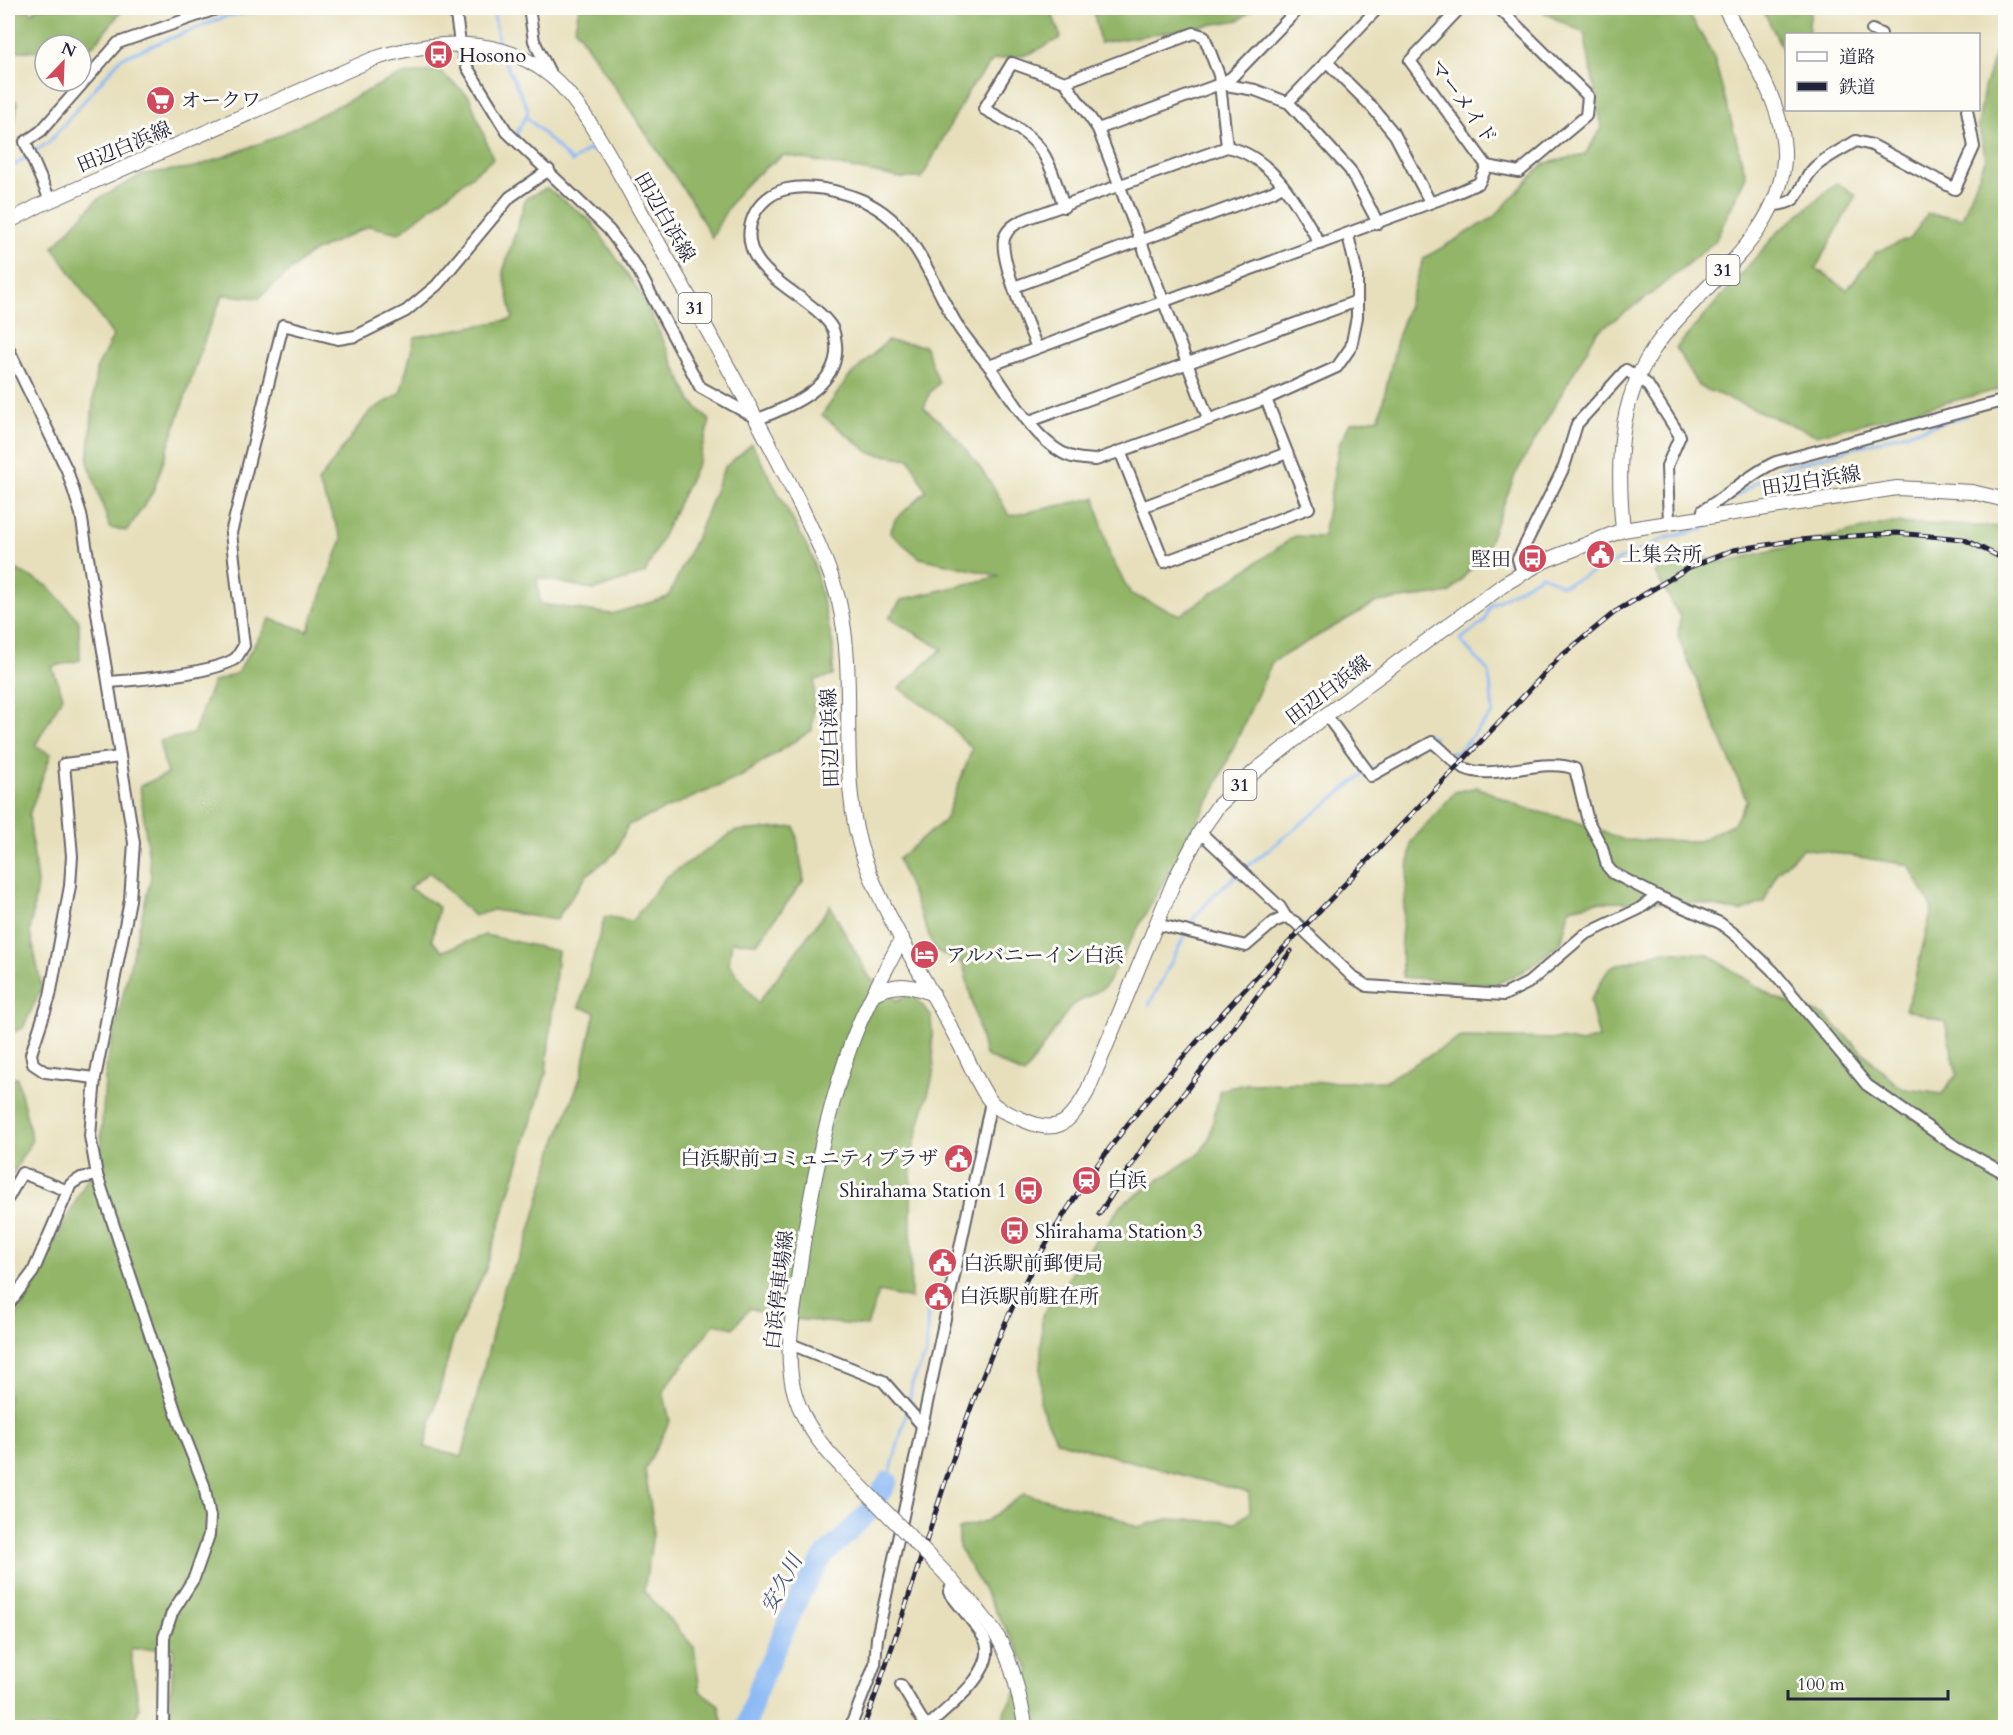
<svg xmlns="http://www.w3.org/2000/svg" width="2013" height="1735" font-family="Cardo,'Noto Serif JP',serif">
  <rect width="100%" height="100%" fill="#fdfcf7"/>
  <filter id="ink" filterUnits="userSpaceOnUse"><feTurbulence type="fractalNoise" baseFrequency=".0167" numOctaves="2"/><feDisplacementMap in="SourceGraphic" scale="12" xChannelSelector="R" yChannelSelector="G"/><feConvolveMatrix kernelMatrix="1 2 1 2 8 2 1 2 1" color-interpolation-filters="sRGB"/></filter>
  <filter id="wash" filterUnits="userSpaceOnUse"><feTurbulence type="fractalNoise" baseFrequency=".008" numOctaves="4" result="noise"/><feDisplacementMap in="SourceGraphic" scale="24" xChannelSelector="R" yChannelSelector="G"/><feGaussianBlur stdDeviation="1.35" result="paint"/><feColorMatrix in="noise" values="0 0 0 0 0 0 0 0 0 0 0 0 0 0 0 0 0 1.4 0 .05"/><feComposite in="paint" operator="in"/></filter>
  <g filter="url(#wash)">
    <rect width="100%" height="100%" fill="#e7dfbb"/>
    <!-- forest -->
    <g fill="#92b568" stroke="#5a6c52" stroke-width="1.5">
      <path d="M8,8H24L33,13L37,8H124L95,44L81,52V45H45V51H8Z"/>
      <path d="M579,8H1050L1061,38L1029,54L993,60L969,90L922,178H901L784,155C746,179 731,197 712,238L692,202L575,28Z"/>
      <path d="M1093,8H1255L1239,20L1100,43Z"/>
      <path d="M1540,8H1685L1713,54L1746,176L1715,241L1650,295L1597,332L1515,475L1485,552L1450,593L1377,602L1272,662L1212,795L1105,987L1071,1006L1024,1075L985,1055L963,964L935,950L898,859L945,820L972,749L941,717L899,688L942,649L889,618L901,600L1000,576L920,558L890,533L895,520L926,491L910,459L870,453L822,415L848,378L887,341L925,346L939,383L930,392L924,408C956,432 992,479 1009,516L1095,498L1110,556L1131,594L1180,615L1295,536L1323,537L1339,445L1350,423L1379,418L1399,332L1424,258L1494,217L1543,164L1585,154L1602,128L1584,33L1546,14Z"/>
      <path d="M1762,8H1811L1808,34H1786V56Z"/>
      <path d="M2005,23V388L1816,435L1698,386L1676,348L1778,232L1837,183L1856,195L1816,268L1847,290L1876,252L1911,238L1927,214L1962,218L1986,158L1978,125L1984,88Z"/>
      <path d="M438,70L469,96L493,159L399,233L369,226L309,254L259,298L223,295L209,327L153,492L127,531L110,528L88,462L96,370L113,336L53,247L98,199L143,174L196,167L274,138L397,76Z"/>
      <path d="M8,91L17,104L13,135L8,139Z"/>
      <path d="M547,188L591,221L643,297L691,401L710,421L698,463L645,573L594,590L537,577L540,604L612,614L668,597L701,527L724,468L752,444L812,556L833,645V676L815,680L812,730L740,777L628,825L615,853L587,875L556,920L493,910L474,916L429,872L409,888L439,907L432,940L443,951L485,935L558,951L546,1074L486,1269L453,1339L425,1447L462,1457L504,1286L526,1245L554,1147L581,1076L595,1012L579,1007L605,916L632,921L666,877L735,831L795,827L804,880L757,943L732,942L729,964L758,1003L830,906L870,978L897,1000L912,993L931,1016L934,1072L911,1156V1299L879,1292L867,1326L771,1317L750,1308L733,1328L715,1323L663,1391L670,1421L645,1470L654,1528L644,1591L694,1647L700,1691L719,1705L723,1727H169L174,1648L130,1649L139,1708L133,1727L8,1728V1332L100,1154L106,1066L151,877L140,786L167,774L159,741L193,734L213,682L237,673L270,619L308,631L342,539L318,482L370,411L400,394L415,337L513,319L503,272L526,198Z"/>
      <path d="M1888,523L2005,527V1727H1002L1005,1709L1030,1670L959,1548V1529L988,1520L1024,1494L1112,1516L1137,1527L1168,1519L1236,1522L1250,1512L1249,1493L1057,1441L1040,1405L1042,1315L1121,1205L1200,1153L1209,1139L1220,1090L1245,1084L1385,1081L1461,1037L1561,1039L1581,1043L1599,1038L1590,1001L1609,968L1664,951L1707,954L1775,998L1825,1016L1900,1088L1942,1094L1957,1074L1945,1022L1905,1009L1911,994L1932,909L1909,865L1803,848L1777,872L1764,902L1741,912L1700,903L1597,902L1570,908L1561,943L1522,972L1494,985L1402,977L1401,938L1411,842L1455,792L1477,787L1527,809L1572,820L1624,840L1699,841L1734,823L1747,801L1678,637L1680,617L1655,573L1679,553L1724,562Z"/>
      <path d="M8,565L48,586L79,621L80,660L52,667L63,696L35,746L51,754L29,815L37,884L30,932L42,988L23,1028L8,1034Z"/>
      <path d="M17,1077L32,1140L8,1182V1078Z"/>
    </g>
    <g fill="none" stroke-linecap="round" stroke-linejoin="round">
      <!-- stream -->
      <g stroke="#88b8f4" stroke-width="3">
        <path d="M493,8L499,45"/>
        <path d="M501,54L528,109C527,119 519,125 516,136"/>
        <path d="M527,117L572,162L589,149L597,153"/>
        <path d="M8,169L49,142L121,58L227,16L284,8"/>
        <path d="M1716,507C1740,499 1756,478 1780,469L1966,416"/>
        <path d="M1451,752L1456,754L1493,713L1489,672L1460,640L1484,622L1490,606L1542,575L1562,585L1568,584L1666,538L1704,529"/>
        <path d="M1244,869L1365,773L1402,753L1427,734L1434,738"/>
        <path d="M1149,1005L1195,916L1214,895L1239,873"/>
        <path d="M909,1405L912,1383L926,1355L929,1287"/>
        <path d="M888,1481L907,1411"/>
      </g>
      <!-- river -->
      <path stroke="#88b8f4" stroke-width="20" d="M746,1728L757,1691L798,1599L823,1557L869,1512L888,1481"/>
    </g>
  </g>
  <g filter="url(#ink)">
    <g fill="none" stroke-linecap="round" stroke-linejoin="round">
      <defs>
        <g id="minor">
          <path d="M455,8L460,43L467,67L507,132L609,230L637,268L700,387L758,419C792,406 840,386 836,344C835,338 835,331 831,326C807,291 732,271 753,217C759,203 772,192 787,189C807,185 825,188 845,194C912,213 924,269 956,323C965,338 977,352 989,366C1010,394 1030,434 1061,452C1072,459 1084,459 1096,460L1266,399L1337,367L1351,347L1357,317V274L1348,235"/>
          <path d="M529,8L534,41L551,75"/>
          <path d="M1460,8L1410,61L1487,166L1519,172L1586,116L1588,96L1499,8"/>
          <path d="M1872,30L1881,34"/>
          <path d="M1326,61L1373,108L1395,135L1430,202"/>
          <path d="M1065,82L1098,129L1208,418"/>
          <path d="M1220,84L1255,90L1289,103L1350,170L1378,223"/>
          <path d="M1288,102L1378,8"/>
          <path d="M1098,129L1220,84L1232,77L1299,8"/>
          <path d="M50,200L25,142L41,131L118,43L219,8"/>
          <path d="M1772,205C1806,204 1795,186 1815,167C1826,157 1843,149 1856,141L1872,145L1955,189L1974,147L1967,110"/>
          <path d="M1064,207C1044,144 1041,140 984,109L1012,63L1065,82L1194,33L1204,36L1219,75L1227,147"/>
          <path d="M1014,287L1272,192L1282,186"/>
          <path d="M8,348L67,470L81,514L134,843L130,900L95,1078L90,1136L97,1175L179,1422L204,1485L210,1517L209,1535L194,1578L172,1613L164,1637L163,1728"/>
          <path d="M1037,348C1029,327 996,253 1005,236C1010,225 1021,221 1031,217L1227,147C1273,156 1298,206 1320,244"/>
          <path d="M989,366L1454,194L1479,183L1487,166"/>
          <path d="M1030,421L1357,301"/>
          <path d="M1120,451L1164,562L1309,508L1266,399"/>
          <path d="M1142,507L1287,453"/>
          <path d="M1702,518L1703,510C1729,495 1749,474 1776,462L2006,400"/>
          <path d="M1522,573L1518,559L1564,467L1577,424L1626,370L1647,384L1680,436L1667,466L1669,523"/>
          <path d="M109,682C135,680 217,673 236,658C239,655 241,649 244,646L231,533L283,325L338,339L356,336L406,311L437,285L510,197L549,170"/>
          <path d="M1326,715L1371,776L1432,742C1443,749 1452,762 1464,768C1493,782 1543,756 1575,769L1588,821L1602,847L1607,866L1613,873L1657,896"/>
          <path d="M1200,832L1280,907L1286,917"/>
          <path d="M1156,924L1246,946L1274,922L1286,917L1295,922L1354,978L1367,986L1504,995L1528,983L1584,935L1639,909L1657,896L1720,923L1738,937L1773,971L1867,1085L1952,1144L2006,1174"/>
          <path d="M95,1078L45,1072L33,1064L31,1054L50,996L70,886L72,856L64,764L120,757"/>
          <path d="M8,1198L22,1173L68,1191"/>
          <path d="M8,1305L33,1272L71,1184L81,1178L97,1175"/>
          <path d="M788,1343L883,1381L921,1424"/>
          <path d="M901,1685L927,1728"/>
          <path d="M927,1727C947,1708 1001,1669 984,1638C974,1622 960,1607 949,1592L953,1583"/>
          <path d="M850,1728L875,1664L877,1638L991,1102"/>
        </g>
        <g id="major">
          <path d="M8,222L40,205L373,59C432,40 501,34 552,77C587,106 626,187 650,228C697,312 746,396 789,482C808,521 828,560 839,602C859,687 835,779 865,861C887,921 928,984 958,1041C968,1058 980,1091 993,1104C1000,1111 1010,1114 1019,1118C1055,1135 1068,1127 1087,1092L1175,879L1200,832L1218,806L1254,772L1326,715L1506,583L1544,561L1623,530L1897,488L1972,492L2006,500"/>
          <path d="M1623,530C1617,467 1617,404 1653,350C1694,288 1780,240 1784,159C1786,106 1748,52 1725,8"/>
          <path d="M874,993C898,983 909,984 933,994"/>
          <path d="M842,1467C820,1445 800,1418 793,1387C785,1350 793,1316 798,1279C808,1203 823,1126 848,1053C861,1013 883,976 902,938"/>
          <path d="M946,1574C964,1596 987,1617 1001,1643C1014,1668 1020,1700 1026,1728"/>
        </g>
      </defs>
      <!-- minor casing -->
      <use href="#minor" stroke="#676468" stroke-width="14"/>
      <!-- major casing -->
      <use href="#major" stroke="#676468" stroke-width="16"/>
      <!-- minor -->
      <use href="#minor" stroke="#fff" stroke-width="10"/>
      <!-- major -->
      <use href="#major" stroke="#fff" stroke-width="14"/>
      <defs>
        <g id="rail">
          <path d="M1099,1214L1145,1145L1291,951"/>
          <path d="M863,1728C919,1585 952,1428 1020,1292C1089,1154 1193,1043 1299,932C1386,841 1474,750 1559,658L1615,612L1688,568L1733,550L1798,540L1896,533L1963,539L2006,560"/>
        </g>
      </defs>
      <!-- rail casing -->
      <use href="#rail" stroke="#22223b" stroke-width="5"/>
      <!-- rail -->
      <use href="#rail" stroke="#fdfcf7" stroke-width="3" stroke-dasharray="9" stroke-linecap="butt"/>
      <defs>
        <path id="major-bridge" d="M842,1467L946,1574"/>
      </defs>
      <!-- major-bridge casing -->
      <use href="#major-bridge" stroke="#676468" stroke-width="16" stroke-linecap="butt"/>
      <!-- major-bridge -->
      <use href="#major-bridge" stroke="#fff" stroke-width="14"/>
    </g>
  </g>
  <!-- icons -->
  <defs>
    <symbol id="bus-disc" viewBox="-11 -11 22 22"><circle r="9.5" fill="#d1495b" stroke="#fdfcf7"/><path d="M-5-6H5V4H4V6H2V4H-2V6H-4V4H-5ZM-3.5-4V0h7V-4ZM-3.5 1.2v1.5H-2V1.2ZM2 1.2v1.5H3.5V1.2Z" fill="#fff"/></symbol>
    <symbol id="supermarket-disc" viewBox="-11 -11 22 22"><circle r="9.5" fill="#d1495b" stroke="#fdfcf7"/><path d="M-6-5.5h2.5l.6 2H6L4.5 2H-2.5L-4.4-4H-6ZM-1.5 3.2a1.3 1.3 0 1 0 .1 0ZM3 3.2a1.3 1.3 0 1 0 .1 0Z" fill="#fff"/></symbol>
    <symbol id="civic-disc" viewBox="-11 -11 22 22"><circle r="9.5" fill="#d1495b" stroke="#fdfcf7"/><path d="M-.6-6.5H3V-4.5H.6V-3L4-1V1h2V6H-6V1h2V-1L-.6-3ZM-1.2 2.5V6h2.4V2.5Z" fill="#fff"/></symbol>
    <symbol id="hotel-disc" viewBox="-11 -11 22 22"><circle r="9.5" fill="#d1495b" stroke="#fdfcf7"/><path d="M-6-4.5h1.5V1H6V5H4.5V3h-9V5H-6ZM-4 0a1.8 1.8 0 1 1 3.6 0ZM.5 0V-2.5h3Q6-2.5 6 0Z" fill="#fff"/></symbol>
    <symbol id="station-disc" viewBox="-11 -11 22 22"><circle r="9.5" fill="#d1495b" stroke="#fdfcf7"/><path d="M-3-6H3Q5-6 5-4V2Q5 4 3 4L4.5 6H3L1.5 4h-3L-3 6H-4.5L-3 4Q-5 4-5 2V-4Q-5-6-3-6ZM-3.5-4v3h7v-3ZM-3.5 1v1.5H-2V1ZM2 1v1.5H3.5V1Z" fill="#fff"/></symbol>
  </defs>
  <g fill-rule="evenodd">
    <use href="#bus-disc" x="422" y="38" width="33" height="33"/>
    <use href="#supermarket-disc" x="144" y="84" width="33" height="33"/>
    <use href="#civic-disc" x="1584" y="538" width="33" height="33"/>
    <use href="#bus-disc" x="1516" y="542" width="33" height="33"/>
    <use href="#hotel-disc" x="908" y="938" width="33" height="33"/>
    <use href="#civic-disc" x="942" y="1142" width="33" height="33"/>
    <use href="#station-disc" x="1070" y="1164" width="33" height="33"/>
    <use href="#bus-disc" x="1012" y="1174" width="33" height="33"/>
    <use href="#bus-disc" x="998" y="1214" width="33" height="33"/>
    <use href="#civic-disc" x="926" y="1246" width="33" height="33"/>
    <use href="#civic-disc" x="922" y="1280" width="33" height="33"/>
  </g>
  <g text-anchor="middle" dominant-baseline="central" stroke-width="6" stroke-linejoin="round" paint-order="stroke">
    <!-- shield labels -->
    <g fill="#fdfcf7" stroke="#646373" stroke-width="1.5">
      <rect x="1706.5" y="255" width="33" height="30" rx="4.5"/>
      <rect x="678.5" y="293" width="33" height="30" rx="4.5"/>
      <rect x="1223.5" y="770" width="33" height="30" rx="4.5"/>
    </g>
    <g font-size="18" font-weight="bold" fill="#22223b">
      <text x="1723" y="270">31</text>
      <text x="695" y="308">31</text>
      <text x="1240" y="785">31</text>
    </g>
    <!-- poi labels -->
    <g font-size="20" fill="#22223b" stroke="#fdfcf7" text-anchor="start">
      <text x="459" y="55">Hosono</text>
      <text x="181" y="100">オークワ</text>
      <text x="1622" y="554">上集会所</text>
      <text x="1511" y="559" text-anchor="end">堅田</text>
      <text x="946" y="955">アルバニーイン白浜</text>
      <text x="938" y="1158" text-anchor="end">白浜駅前コミュニティプラザ</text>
      <text x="1107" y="1180">白浜</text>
      <text x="1007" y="1190" text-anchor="end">Shirahama Station 1</text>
      <text x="1035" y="1231">Shirahama Station 3</text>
      <text x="963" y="1263">白浜駅前郵便局</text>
      <text x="959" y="1296">白浜駅前駐在所</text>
    </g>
    <!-- street labels -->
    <g font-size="20" fill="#22223b" stroke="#fdfcf7">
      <text transform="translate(1463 102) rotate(54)">マーメイド</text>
      <text transform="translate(124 147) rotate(-23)">田辺白浜線</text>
      <text transform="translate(665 217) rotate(60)">田辺白浜線</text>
      <text transform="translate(1811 481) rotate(-9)">田辺白浜線</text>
      <text transform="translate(1328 690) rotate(-37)">田辺白浜線</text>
      <text transform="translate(830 738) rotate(-92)">田辺白浜線</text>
      <text transform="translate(779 1290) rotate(-83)">白浜停車場線</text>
    </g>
    <!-- water labels -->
    <g font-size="21" font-style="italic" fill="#46567c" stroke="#fdfcf7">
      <text transform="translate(782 1584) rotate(-62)">安久川</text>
    </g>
  </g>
  <!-- margin -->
  <rect width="2013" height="1735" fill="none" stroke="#fdfcf7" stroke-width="30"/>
  <!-- legend -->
  <rect x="1785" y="33" width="195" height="78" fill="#fdfcf7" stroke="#a5a5ac" stroke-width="1.5"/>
  <rect x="1797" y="52" width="30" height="9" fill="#ffffff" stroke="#a5a5ac" stroke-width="1.5"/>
  <text x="1839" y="63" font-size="18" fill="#22223b">道路</text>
  <rect x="1797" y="82" width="30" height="9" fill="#22223b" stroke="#a5a5ac" stroke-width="1.5"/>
  <text x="1839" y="93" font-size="18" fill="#22223b">鉄道</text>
  <!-- north arrow -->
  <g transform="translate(63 63) rotate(23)"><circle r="28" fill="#fdfcf7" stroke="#a5a5ac" stroke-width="1.5"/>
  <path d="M0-4.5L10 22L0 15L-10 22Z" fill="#d1495b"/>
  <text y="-9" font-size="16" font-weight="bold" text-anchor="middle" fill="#22223b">N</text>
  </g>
  <!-- scale -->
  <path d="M1788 1690v9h160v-9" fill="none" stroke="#22223b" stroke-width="3"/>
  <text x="1797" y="1690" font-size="18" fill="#22223b" stroke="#fdfcf7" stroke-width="4.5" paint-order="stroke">100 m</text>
</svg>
